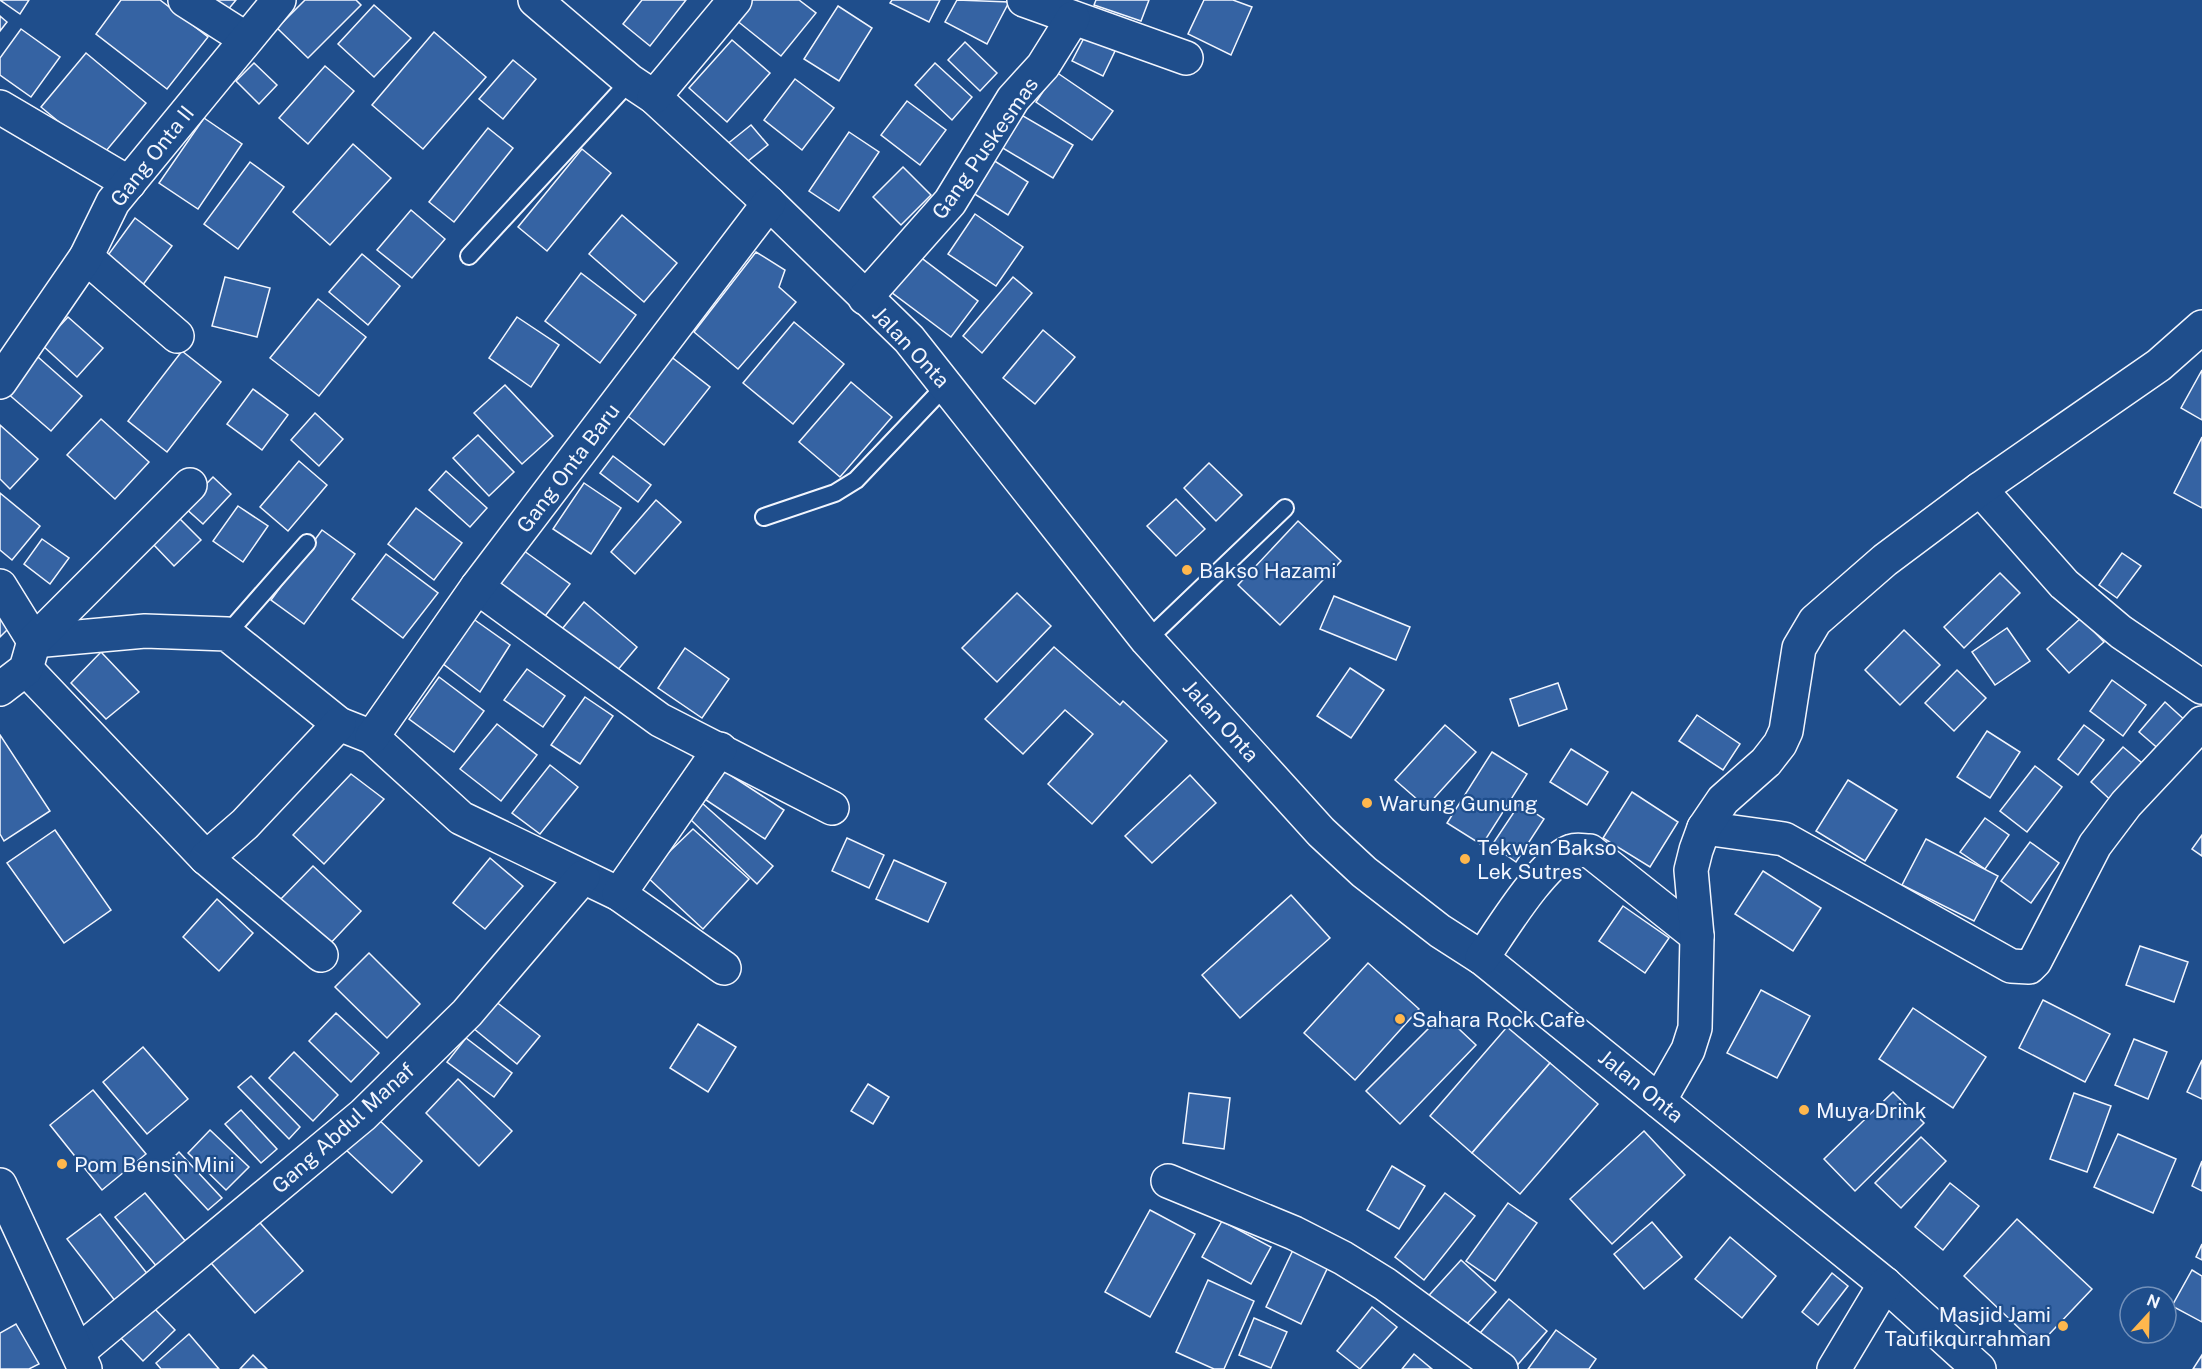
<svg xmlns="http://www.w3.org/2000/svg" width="2202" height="1369" font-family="'Public Sans',sans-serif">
  <rect width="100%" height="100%" fill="#1f4e8c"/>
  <!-- building -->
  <g fill="#3563a3" stroke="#f2f6ff" stroke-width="1.5">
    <path d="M0,0H29L20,14Z"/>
    <path d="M121,0H160L208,37L167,89L96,34Z"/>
    <path d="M213,0H236L227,11Z"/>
    <path d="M305,0H356L361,5L308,58L277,28Z"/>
    <path d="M642,0H686L650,46L623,24Z"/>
    <path d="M752,0H799L816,13L781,56L736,20Z"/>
    <path d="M892,0H940L929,22L890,3Z"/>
    <path d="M957,0L1009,2L987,44L945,22Z"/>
    <path d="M1096,0H1149L1141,21L1094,5Z"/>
    <path d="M1204,0H1233L1252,7L1231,55L1188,34Z"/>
    <path d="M374,5L411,38L374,77L338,44Z"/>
    <path d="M838,6L872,28L839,81L804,59Z"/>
    <path d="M0,16L7,22L0,31Z"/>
    <path d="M21,29L60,57L31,97L0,75V58Z"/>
    <path d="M434,32L486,77L423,149L372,105Z"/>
    <path d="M1085,36L1115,51L1103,76L1072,61Z"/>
    <path d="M732,40L770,73L727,122L689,88Z"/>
    <path d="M965,42L997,73L980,91L948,60Z"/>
    <path d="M86,53L146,103L101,157L41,107Z"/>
    <path d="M513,60L536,79L503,119L479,99Z"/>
    <path d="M254,63L277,85L259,104L236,81Z"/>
    <path d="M935,63L972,97L952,120L915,85Z"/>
    <path d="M325,66L354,91L308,144L279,118Z"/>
    <path d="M1056,72L1113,111L1092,140L1036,102Z"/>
    <path d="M795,79L834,108L802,150L764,120Z"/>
    <path d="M907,101L946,130L920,165L881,135Z"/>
    <path d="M1011,109L1073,145L1053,178L991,141Z"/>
    <path d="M204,118L242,144L198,209L159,183Z"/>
    <path d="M751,125L768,145L743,165L726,145Z"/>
    <path d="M488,128L513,148L454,222L429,202Z"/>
    <path d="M849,132L879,152L839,211L809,191Z"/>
    <path d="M353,144L391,178L330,245L293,212Z"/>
    <path d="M582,149L611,173L547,251L518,227Z"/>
    <path d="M985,155L1028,182L1008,215L965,188Z"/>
    <path d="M250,162L284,187L238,249L204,224Z"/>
    <path d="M903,167L931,195L901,225L873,197Z"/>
    <path d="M411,210L445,239L412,278L377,250Z"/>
    <path d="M975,214L1023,247L996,286L948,254Z"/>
    <path d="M622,215L677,263L644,302L589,254Z"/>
    <path d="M135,218L172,246L142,286L106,258Z"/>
    <path d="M911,250L978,301L951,337L883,286Z"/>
    <path d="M756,252L785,270L779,287L796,302L738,369L694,332Z"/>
    <path d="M362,254L400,286L368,325L329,292Z"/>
    <path d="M581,273L636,315L600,363L545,321Z"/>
    <path d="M225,277L270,288L257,337L212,326Z"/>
    <path d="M1013,277L1032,293L982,353L963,336Z"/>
    <path d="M318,299L366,337L319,396L270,358Z"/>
    <path d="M68,317L103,348L77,377L42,345Z"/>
    <path d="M517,317L559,345L531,387L489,358Z"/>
    <path d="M794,322L844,364L793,424L743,383Z"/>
    <path d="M1043,330L1075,357L1035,404L1003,378Z"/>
    <path d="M182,351L221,382L167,452L128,421Z"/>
    <path d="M665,352L710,387L664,445L619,409Z"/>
    <path d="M38,357L82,396L51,431L6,392Z"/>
    <path d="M2202,370V420L2181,408Z"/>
    <path d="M851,382L892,417L840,477L799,442Z"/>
    <path d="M505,385L553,436L522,464L474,413Z"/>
    <path d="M253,389L288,415L262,450L227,424Z"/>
    <path d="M315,413L343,439L319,466L291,440Z"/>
    <path d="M101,419L149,462L115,499L67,455Z"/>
    <path d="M0,425L38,459L10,489L0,479Z"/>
    <path d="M478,435L514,472L489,496L453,458Z"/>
    <path d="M2202,437V508L2174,493Z"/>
    <path d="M613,456L651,485L638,502L600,473Z"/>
    <path d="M299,461L327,485L288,531L260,507Z"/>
    <path d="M1209,463L1242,495L1216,521L1184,488Z"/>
    <path d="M446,471L487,508L470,527L429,490Z"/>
    <path d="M213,477L231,494L203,524L184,507Z"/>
    <path d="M584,483L621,508L591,554L553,529Z"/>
    <path d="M0,493L40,526L12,560L0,550Z"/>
    <path d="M1176,499L1205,529L1176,556L1147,526Z"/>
    <path d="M656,500L681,522L635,574L611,552Z"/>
    <path d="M238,506L268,526L243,562L213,541Z"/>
    <path d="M416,508L462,543L434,580L388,544Z"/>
    <path d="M179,518L201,540L174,566L153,544Z"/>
    <path d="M1298,521L1341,561L1280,625L1238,585Z"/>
    <path d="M322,530L355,554L304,624L271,600Z"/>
    <path d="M42,539L69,558L50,584L24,564Z"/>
    <path d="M520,548L570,584L542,620L493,584Z"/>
    <path d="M2122,553L2141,566L2117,598L2099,585Z"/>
    <path d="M386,554L438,593L403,638L352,599Z"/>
    <path d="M2000,573L2020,593L1964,648L1944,627Z"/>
    <path d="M1017,593L1051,626L997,682L962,648Z"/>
    <path d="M1334,596L1410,627L1396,660L1320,629Z"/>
    <path d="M584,602L637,647L611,678L558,634Z"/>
    <path d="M0,605L16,621L0,637Z"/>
    <path d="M472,618L510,645L480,692L438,660Z"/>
    <path d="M2081,618L2104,642L2069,673L2047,649Z"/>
    <path d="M2007,628L2030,661L1995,685L1972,652Z"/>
    <path d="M1904,630L1940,665L1900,705L1865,670Z"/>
    <path d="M1054,647L1120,705L1123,701L1167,741L1092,824L1048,784L1093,734L1065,710L1023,754L985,719Z"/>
    <path d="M685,648L729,679L702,718L658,688Z"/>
    <path d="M101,652L139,692L106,719L71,683Z"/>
    <path d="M1350,668L1384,690L1351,738L1317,716Z"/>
    <path d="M527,669L565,696L543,727L504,700Z"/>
    <path d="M1957,670L1986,698L1954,731L1925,703Z"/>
    <path d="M439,677L484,711L454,752L409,719Z"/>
    <path d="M2112,680L2146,705L2123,736L2090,711Z"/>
    <path d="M1558,683L1567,709L1519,726L1510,699Z"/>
    <path d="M585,697L613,716L580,764L551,745Z"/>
    <path d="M2165,702L2187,722L2161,751L2139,732Z"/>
    <path d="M1697,715L1740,744L1723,770L1679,741Z"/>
    <path d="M497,724L537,755L501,801L460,769Z"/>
    <path d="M1445,725L1476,752L1426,807L1395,780Z"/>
    <path d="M2084,725L2104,740L2078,775L2058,759Z"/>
    <path d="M1987,731L2020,752L1990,798L1957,777Z"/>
    <path d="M0,735L50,811L4,841L0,834Z"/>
    <path d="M2123,747L2148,768L2115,804L2091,782Z"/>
    <path d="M1571,749L1608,772L1587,805L1550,782Z"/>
    <path d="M1492,752L1527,774L1482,845L1447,823Z"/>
    <path d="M550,765L578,787L540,834L512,813Z"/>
    <path d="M2035,766L2062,787L2027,832L2000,811Z"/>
    <path d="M724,771L784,810L765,839L706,800Z"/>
    <path d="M351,774L384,799L324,864L293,835Z"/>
    <path d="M1190,775L1216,803L1152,863L1125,836Z"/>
    <path d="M1848,780L1897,810L1865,861L1816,831Z"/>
    <path d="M1632,792L1678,822L1650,867L1603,838Z"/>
    <path d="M702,803L773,866L757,884L691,820Z"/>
    <path d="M1520,803L1544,819L1516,862L1492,845Z"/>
    <path d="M1985,818L2009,835L1985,869L1960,852Z"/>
    <path d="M693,829L749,879L703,929L645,875Z"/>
    <path d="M55,830L111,910L64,943L7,863Z"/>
    <path d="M2202,835V856L2192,849Z"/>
    <path d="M847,838L884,855L869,888L832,871Z"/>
    <path d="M1926,839L1998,876L1974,921L1902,885Z"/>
    <path d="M2030,842L2059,863L2031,903L2001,881Z"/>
    <path d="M490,858L523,886L485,929L453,903Z"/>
    <path d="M894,860L946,883L928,922L876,899Z"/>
    <path d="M313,866L361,911L326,948L278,902Z"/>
    <path d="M1763,871L1821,908L1793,951L1735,914Z"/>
    <path d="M1291,895L1330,938L1240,1018L1202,975Z"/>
    <path d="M217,899L253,933L219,971L183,937Z"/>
    <path d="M1623,906L1669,938L1645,973L1599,941Z"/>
    <path d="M2140,946L2188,962L2174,1002L2126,985Z"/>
    <path d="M369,953L420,1004L387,1038L335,987Z"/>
    <path d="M1368,963L1419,1009L1355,1080L1304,1033Z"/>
    <path d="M1761,990L1810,1016L1777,1078L1727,1053Z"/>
    <path d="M2043,1000L2110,1034L2085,1082L2019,1048Z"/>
    <path d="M495,1001L540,1036L517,1064L473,1028Z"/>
    <path d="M1913,1008L1986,1057L1953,1108L1879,1059Z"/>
    <path d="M336,1013L379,1053L351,1082L309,1041Z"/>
    <path d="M1443,1014L1476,1045L1400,1124L1366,1091Z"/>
    <path d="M698,1024L736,1047L708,1092L670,1068Z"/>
    <path d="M1507,1027L1550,1063L1472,1153L1430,1116Z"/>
    <path d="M466,1038L512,1073L494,1097L447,1062Z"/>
    <path d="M2134,1039L2167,1052L2148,1099L2115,1085Z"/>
    <path d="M143,1047L188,1099L147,1134L103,1082Z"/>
    <path d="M294,1052L338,1095L313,1121L269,1078Z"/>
    <path d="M2202,1060V1099L2187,1092Z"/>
    <path d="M1550,1063L1598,1104L1520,1194L1472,1153Z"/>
    <path d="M251,1076L300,1127L289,1139L238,1087Z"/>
    <path d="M458,1079L512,1131L479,1166L426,1113Z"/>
    <path d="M868,1084L889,1097L873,1124L851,1111Z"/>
    <path d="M93,1090L146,1154L102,1190L50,1125Z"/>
    <path d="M1893,1092L1924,1123L1855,1191L1824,1159Z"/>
    <path d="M1189,1093L1230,1098L1224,1149L1183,1143Z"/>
    <path d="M2074,1093L2111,1106L2087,1172L2050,1159Z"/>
    <path d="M241,1110L277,1149L261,1163L225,1124Z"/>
    <path d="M376,1117L422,1161L392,1193L345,1149Z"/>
    <path d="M210,1130L249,1167L226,1190L188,1153Z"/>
    <path d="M1644,1131L1685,1175L1612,1244L1570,1199Z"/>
    <path d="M2118,1134L2176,1159L2153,1213L2094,1187Z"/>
    <path d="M1921,1137L1946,1161L1901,1208L1875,1183Z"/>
    <path d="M179,1152L222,1198L208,1210L166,1165Z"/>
    <path d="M2202,1161V1191L2192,1186Z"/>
    <path d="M1392,1166L1425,1186L1399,1229L1367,1210Z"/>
    <path d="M1950,1183L1979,1206L1943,1250L1915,1227Z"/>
    <path d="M145,1193L187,1243L158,1268L115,1217Z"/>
    <path d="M1445,1193L1475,1216L1424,1280L1395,1257Z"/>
    <path d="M1508,1203L1537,1223L1495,1281L1466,1261Z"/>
    <path d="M1150,1210L1195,1234L1150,1317L1105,1292Z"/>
    <path d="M100,1214L149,1276L116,1302L67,1239Z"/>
    <path d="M253,1215L303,1271L255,1313L205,1256Z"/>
    <path d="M2017,1219L2092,1289L2038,1346L1964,1276Z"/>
    <path d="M1222,1221L1271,1247L1251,1284L1202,1257Z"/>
    <path d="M1652,1222L1682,1257L1644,1289L1614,1254Z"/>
    <path d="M1730,1237L1776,1276L1742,1318L1695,1279Z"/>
    <path d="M2202,1244V1260L2196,1257Z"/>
    <path d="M1293,1250L1328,1267L1301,1324L1266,1307Z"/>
    <path d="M1461,1260L1496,1292L1457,1335L1422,1303Z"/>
    <path d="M2192,1270L2202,1276V1322L2172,1306Z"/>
    <path d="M1832,1273L1848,1286L1818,1325L1802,1312Z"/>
    <path d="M1208,1280L1254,1301L1224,1369H1214L1176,1352Z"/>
    <path d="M1509,1299L1547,1331L1514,1369L1475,1339Z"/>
    <path d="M153,1307L175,1330L143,1361L120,1337Z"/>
    <path d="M1372,1307L1397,1327L1360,1369L1337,1351Z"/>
    <path d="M1254,1318L1287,1332L1271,1368L1239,1355Z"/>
    <path d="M16,1324L39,1364L29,1369H0V1333Z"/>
    <path d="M1556,1330L1596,1359L1589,1369H1528Z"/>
    <path d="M189,1334L219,1369H161L156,1363Z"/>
    <path d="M1414,1354L1432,1369H1402Z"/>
    <path d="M253,1355L267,1369H240Z"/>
    <path d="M2202,1355V1369H2193Z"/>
  </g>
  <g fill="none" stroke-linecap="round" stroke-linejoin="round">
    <defs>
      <g id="lane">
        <path d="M469,256L630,81"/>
        <path d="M764,517L835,493L856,480L947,384"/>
        <path d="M227,634L307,543"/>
        <path d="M1147,640L1285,508"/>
      </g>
      <g id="street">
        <path d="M185,0L246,39"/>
        <path d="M535,0L630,81L654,97L769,203L909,339L1147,640L1321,832L1364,872L1440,931L1482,958L1885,1284L1979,1369"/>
        <path d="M1024,0L1186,58"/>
        <path d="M654,97L735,0"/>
        <path d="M0,107L129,183"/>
        <path d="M86,257L177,336"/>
        <path d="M865,298L950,202L1013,99L1043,66L1073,18"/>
        <path d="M0,382L86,257L113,202L279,0"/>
        <path d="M1980,489L2064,584L2121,632L2202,687"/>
        <path d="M0,586L34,641L145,631L227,634L339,724L372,737L461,818L619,894L724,968"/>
        <path d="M477,587L660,720L832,808"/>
        <path d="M26,669L206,858"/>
        <path d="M0,689L26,669L34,641L190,485"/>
        <path d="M372,737L477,587L769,203"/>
        <path d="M1704,828L1784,839L2011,966L2029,967L2035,961L2095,845L2126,804L2202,723"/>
        <path d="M619,894L720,749"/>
        <path d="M321,955L206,858L245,824L339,724"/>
        <path d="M1482,958C1501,931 1542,862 1572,851C1577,849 1584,851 1590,851L1697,936"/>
        <path d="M1659,1101L1688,1050L1695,1028L1697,936L1691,870L1696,850L1704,828L1723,800L1766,762L1780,744L1786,731L1799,648L1815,621L1885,560L1980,489L2159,365L2202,327"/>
        <path d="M1168,1181L1294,1233L1343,1258L1385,1284L1501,1369"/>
        <path d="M78,1352L363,1115L467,1013L583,877"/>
        <path d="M1834,1369L1885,1284"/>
      </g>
      <path id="secondary" d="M0,1185L85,1369"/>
    </defs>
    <!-- lane casing -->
    <use href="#lane" stroke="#f2f6ff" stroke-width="20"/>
    <!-- street casing -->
    <use href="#street" stroke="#f2f6ff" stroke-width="36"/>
    <!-- secondary casing -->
    <use href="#secondary" stroke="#f2f6ff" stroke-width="36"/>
    <!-- lane -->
    <use href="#lane" stroke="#1f4e8c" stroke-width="16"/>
    <!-- street -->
    <use href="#street" stroke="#1f4e8c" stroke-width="33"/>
    <!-- secondary -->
    <use href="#secondary" stroke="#1f4e8c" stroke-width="33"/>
  </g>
  <!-- markers -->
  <g fill="#ffb74d" stroke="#1f4e8c" stroke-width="2">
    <circle cx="1187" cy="570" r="6"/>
    <circle cx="1367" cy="803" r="6"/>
    <circle cx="1465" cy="859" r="6"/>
    <circle cx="1400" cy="1019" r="6"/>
    <circle cx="1804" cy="1110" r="6"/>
    <circle cx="62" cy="1164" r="6"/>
    <circle cx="2063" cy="1326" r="6"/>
  </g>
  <g text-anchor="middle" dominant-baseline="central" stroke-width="4.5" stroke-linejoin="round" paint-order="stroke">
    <!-- street labels -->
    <g font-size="21" fill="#f2f6ff" stroke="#1f4e8c">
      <text transform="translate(985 148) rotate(-55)">Gang Puskesmas</text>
      <text transform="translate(152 156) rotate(-52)">Gang Onta II</text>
      <text transform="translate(911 347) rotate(47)">Jalan Onta</text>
      <text transform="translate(568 468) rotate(-53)">Gang Onta Baru</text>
      <text transform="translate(1221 721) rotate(48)">Jalan Onta</text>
      <text transform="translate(1641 1086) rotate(39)">Jalan Onta</text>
      <text transform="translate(343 1128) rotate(-42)">Gang Abdul Manaf</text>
    </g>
    <!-- poi labels -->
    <g font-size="21" fill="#f2f6ff" stroke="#1f4e8c" text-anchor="start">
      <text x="1199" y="570">Bakso Hazami</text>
      <text x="1379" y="803">Warung Gunung</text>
      <text x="1477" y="847">Tekwan Bakso<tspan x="1477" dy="24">Lek Sutres</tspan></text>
      <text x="1412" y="1019">Sahara Rock Cafe</text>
      <text x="1816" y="1110">Muya Drink</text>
      <text x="74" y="1164">Pom Bensin Mini</text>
      <text x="2051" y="1314" text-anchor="end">Masjid Jami<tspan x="2051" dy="24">Taufikqurrahman</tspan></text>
    </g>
  </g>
  <!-- north arrow -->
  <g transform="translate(2148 1315) rotate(22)"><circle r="28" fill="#1f4e8c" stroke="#7391ba" stroke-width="1.5"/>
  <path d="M0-4.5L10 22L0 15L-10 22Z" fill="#ffb74d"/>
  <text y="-9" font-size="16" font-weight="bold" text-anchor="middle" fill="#f2f6ff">N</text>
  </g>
</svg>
